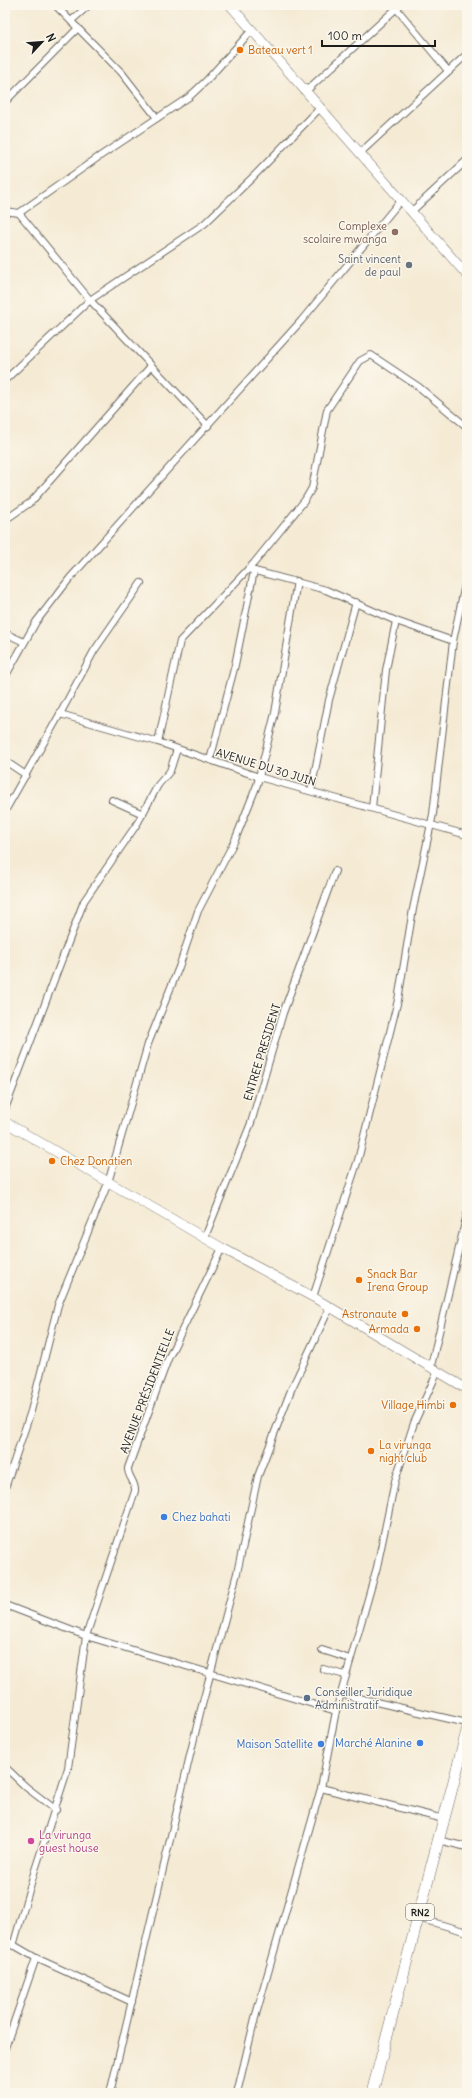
<svg xmlns="http://www.w3.org/2000/svg" width="472" height="2098" font-family="Delius,sans-serif">
  <rect width="100%" height="100%" fill="#fbf7ec"/>
  <filter id="ink" filterUnits="userSpaceOnUse"><feTurbulence type="fractalNoise" baseFrequency=".025" numOctaves="2"/><feDisplacementMap in="SourceGraphic" scale="8" xChannelSelector="R" yChannelSelector="G"/><feConvolveMatrix kernelMatrix="1 2 1 2 8 2 1 2 1" color-interpolation-filters="sRGB"/></filter>
  <filter id="wash" filterUnits="userSpaceOnUse"><feTurbulence type="fractalNoise" baseFrequency=".012" numOctaves="4" result="noise"/><feDisplacementMap in="SourceGraphic" scale="16" xChannelSelector="R" yChannelSelector="G"/><feGaussianBlur stdDeviation="0.9" result="paint"/><feColorMatrix in="noise" values="0 0 0 0 0 0 0 0 0 0 0 0 0 0 0 0 0 1.4 0 .05"/><feComposite in="paint" operator="in"/></filter>
  <g filter="url(#wash)">
    <rect width="100%" height="100%" fill="#f5ebd5"/>
  </g>
  <g filter="url(#ink)">
    <g fill="none" stroke-linecap="round" stroke-linejoin="round">
      <defs>
        <g id="street">
          <path d="M55,5L122,73L157,118"/>
          <path d="M396,8L449,72"/>
          <path d="M71,21L89,5"/>
          <path d="M306,91L400,5"/>
          <path d="M5,102L78,28"/>
          <path d="M360,153L467,54"/>
          <path d="M5,211L19,213L90,300L208,426"/>
          <path d="M411,212L467,160"/>
          <path d="M19,213L100,156L189,97L206,81L252,30"/>
          <path d="M5,380L90,300L204,224L253,177L321,107"/>
          <path d="M5,520L31,502L151,366"/>
          <path d="M248,569L326,590L396,621L453,641"/>
          <path d="M5,633L24,642"/>
          <path d="M5,677L36,622L70,578L301,321L401,200"/>
          <path d="M60,714L158,742L259,777L467,835"/>
          <path d="M158,742L180,641L254,563L305,500L312,488L327,410L360,361L371,355L419,387L467,427"/>
          <path d="M210,760L235,665L254,571"/>
          <path d="M5,761L26,775"/>
          <path d="M311,791L329,700L356,602"/>
          <path d="M112,800L143,814"/>
          <path d="M372,808L386,670L396,621"/>
          <path d="M5,811L60,714L94,651L141,583"/>
          <path d="M5,1109L84,901L137,824L158,785L170,771L177,749"/>
          <path d="M205,1237L251,1123L283,1013L335,871"/>
          <path d="M313,1297L358,1160L398,1000L413,909L433,814L453,641L467,575"/>
          <path d="M431,1366L467,1214"/>
          <path d="M5,1488L31,1411L58,1305L108,1183L148,1044L179,967L198,911L235,840L257,785L275,713L297,581"/>
          <path d="M5,1605L86,1636L336,1711"/>
          <path d="M322,1650L350,1659"/>
          <path d="M323,1669L345,1675"/>
          <path d="M341,1694L467,1723"/>
          <path d="M5,1767L26,1787L56,1810"/>
          <path d="M321,1788L444,1819"/>
          <path d="M438,1840L467,1847"/>
          <path d="M418,1918L467,1932"/>
          <path d="M5,1940L36,1958L132,2002"/>
          <path d="M13,1946L34,1873L68,1768L86,1636L135,1491C136,1482 127,1476 128,1468L168,1359L222,1248"/>
          <path d="M5,2048L36,1958"/>
          <path d="M110,2093L200,1713L237,1573L258,1476L291,1390L330,1307"/>
          <path d="M237,2093L255,2018L321,1788L336,1711L377,1567L395,1481L414,1423L438,1371"/>
        </g>
        <g id="secondary">
          <path d="M230,5L467,275"/>
          <path d="M5,1122L222,1248L313,1297L467,1389"/>
        </g>
        <path id="highway" d="M372,2093L467,1731"/>
      </defs>
      <!-- street casing -->
      <use href="#street" stroke="#68645d" stroke-width="8"/>
      <!-- secondary casing -->
      <use href="#secondary" stroke="#68645d" stroke-width="10"/>
      <!-- highway casing -->
      <use href="#highway" stroke="#68645d" stroke-width="12"/>
      <!-- street -->
      <use href="#street" stroke="#fff" stroke-width="6"/>
      <!-- secondary -->
      <use href="#secondary" stroke="#fff" stroke-width="9"/>
      <!-- highway -->
      <use href="#highway" stroke="#fff" stroke-width="11"/>
    </g>
  </g>
  <!-- markers -->
  <g fill="#e8710a" stroke="#fbf7ec" stroke-width="1.5">
    <circle cx="240" cy="50" r="4"/>
    <circle cx="52" cy="1161" r="4"/>
    <circle cx="359" cy="1280" r="4"/>
    <circle cx="405" cy="1314" r="4"/>
    <circle cx="417" cy="1329" r="4"/>
    <circle cx="453" cy="1405" r="4"/>
    <circle cx="371" cy="1451" r="4"/>
  </g>
  <circle fill="#8d6e63" stroke="#fbf7ec" stroke-width="1.5" cx="395" cy="232" r="4"/>
  <circle fill="#6b7280" stroke="#fbf7ec" stroke-width="1.5" cx="409" cy="265" r="4"/>
  <g fill="#3f7fe0" stroke="#fbf7ec" stroke-width="1.5">
    <circle cx="164" cy="1517" r="4"/>
    <circle cx="420" cy="1743" r="4"/>
    <circle cx="321" cy="1744" r="4"/>
  </g>
  <circle fill="#5c6f8a" stroke="#fbf7ec" stroke-width="1.5" cx="307" cy="1698" r="4"/>
  <circle fill="#d1479c" stroke="#fbf7ec" stroke-width="1.5" cx="31" cy="1841" r="4"/>
  <g text-anchor="middle" dominant-baseline="central" stroke-width="3" stroke-linejoin="round" paint-order="stroke">
    <!-- shield labels -->
    <rect fill="#fbf7ec" stroke="#5f5e5a" stroke-width="1" x="406" y="1904" width="28" height="16" rx="3"/>
    <g font-size="10" font-weight="bold" fill="#1c1c1c">
      <text x="420" y="1912">RN2</text>
    </g>
    <!-- food labels -->
    <g font-size="11" fill="#c56008" stroke="#fbf7ec" text-anchor="start">
      <text x="248" y="50">Bateau vert 1</text>
      <text x="60" y="1161">Chez Donatien</text>
      <text x="367" y="1274">Snack Bar<tspan x="367" dy="13">Irena Group</tspan></text>
      <text x="397" y="1314" text-anchor="end">Astronaute</text>
      <text x="409" y="1329" text-anchor="end">Armada</text>
      <text x="445" y="1405" text-anchor="end">Village Himbi</text>
      <text x="379" y="1445">La virunga<tspan x="379" dy="13">night club</tspan></text>
    </g>
    <!-- education labels -->
    <g font-size="11" fill="#785e54" stroke="#fbf7ec" text-anchor="end">
      <text x="387" y="226">Complexe<tspan x="387" dy="13">scolaire mwanga</tspan></text>
    </g>
    <!-- worship labels -->
    <g font-size="11" fill="#5b616d" stroke="#fbf7ec" text-anchor="end">
      <text x="401" y="259">Saint vincent<tspan x="401" dy="13">de paul</tspan></text>
    </g>
    <!-- street labels -->
    <g font-size="11" fill="#1c1c1c" stroke="#fbf7ec">
      <text transform="translate(266 767) rotate(17)">AVENUE DU 30 JUIN</text>
      <text transform="translate(262 1052) rotate(-73)">ENTREE PRESIDENT</text>
      <text transform="translate(147 1391) rotate(-69)">AVENUE PRÉSIDENTIELLE</text>
    </g>
    <!-- shop labels -->
    <g font-size="11" fill="#366cbe" stroke="#fbf7ec" text-anchor="end">
      <text x="172" y="1517" text-anchor="start">Chez bahati</text>
      <text x="412" y="1743">Marché Alanine</text>
      <text x="313" y="1744">Maison Satellite</text>
    </g>
    <!-- service labels -->
    <g font-size="11" fill="#4e5e75" stroke="#fbf7ec" text-anchor="start">
      <text x="315" y="1692">Conseiller Juridique<tspan x="315" dy="13">Administratif</tspan></text>
    </g>
    <!-- hotel labels -->
    <g font-size="11" fill="#b23c85" stroke="#fbf7ec" text-anchor="start">
      <text x="39" y="1835">La virunga<tspan x="39" dy="13">guest house</tspan></text>
    </g>
  </g>
  <!-- margin -->
  <rect width="472" height="2098" fill="none" stroke="#fbf7ec" stroke-width="20"/>
  <!-- north arrow -->
  <g transform="translate(42 42) rotate(64)" stroke="#fbf7ec" stroke-width="3" paint-order="stroke">
  <path d="M0-3L7 15L0 10L-7 15Z" fill="#1c1c1c"/>
  <text y="-6" font-size="11" font-weight="bold" text-anchor="middle" fill="#1c1c1c">N</text>
  </g>
  <!-- scale -->
  <path d="M322 40v6h113v-6" fill="none" stroke="#1c1c1c" stroke-width="2"/>
  <text x="328" y="40" font-size="12" fill="#1c1c1c" stroke="#fbf7ec" stroke-width="3" paint-order="stroke">100 m</text>
</svg>
